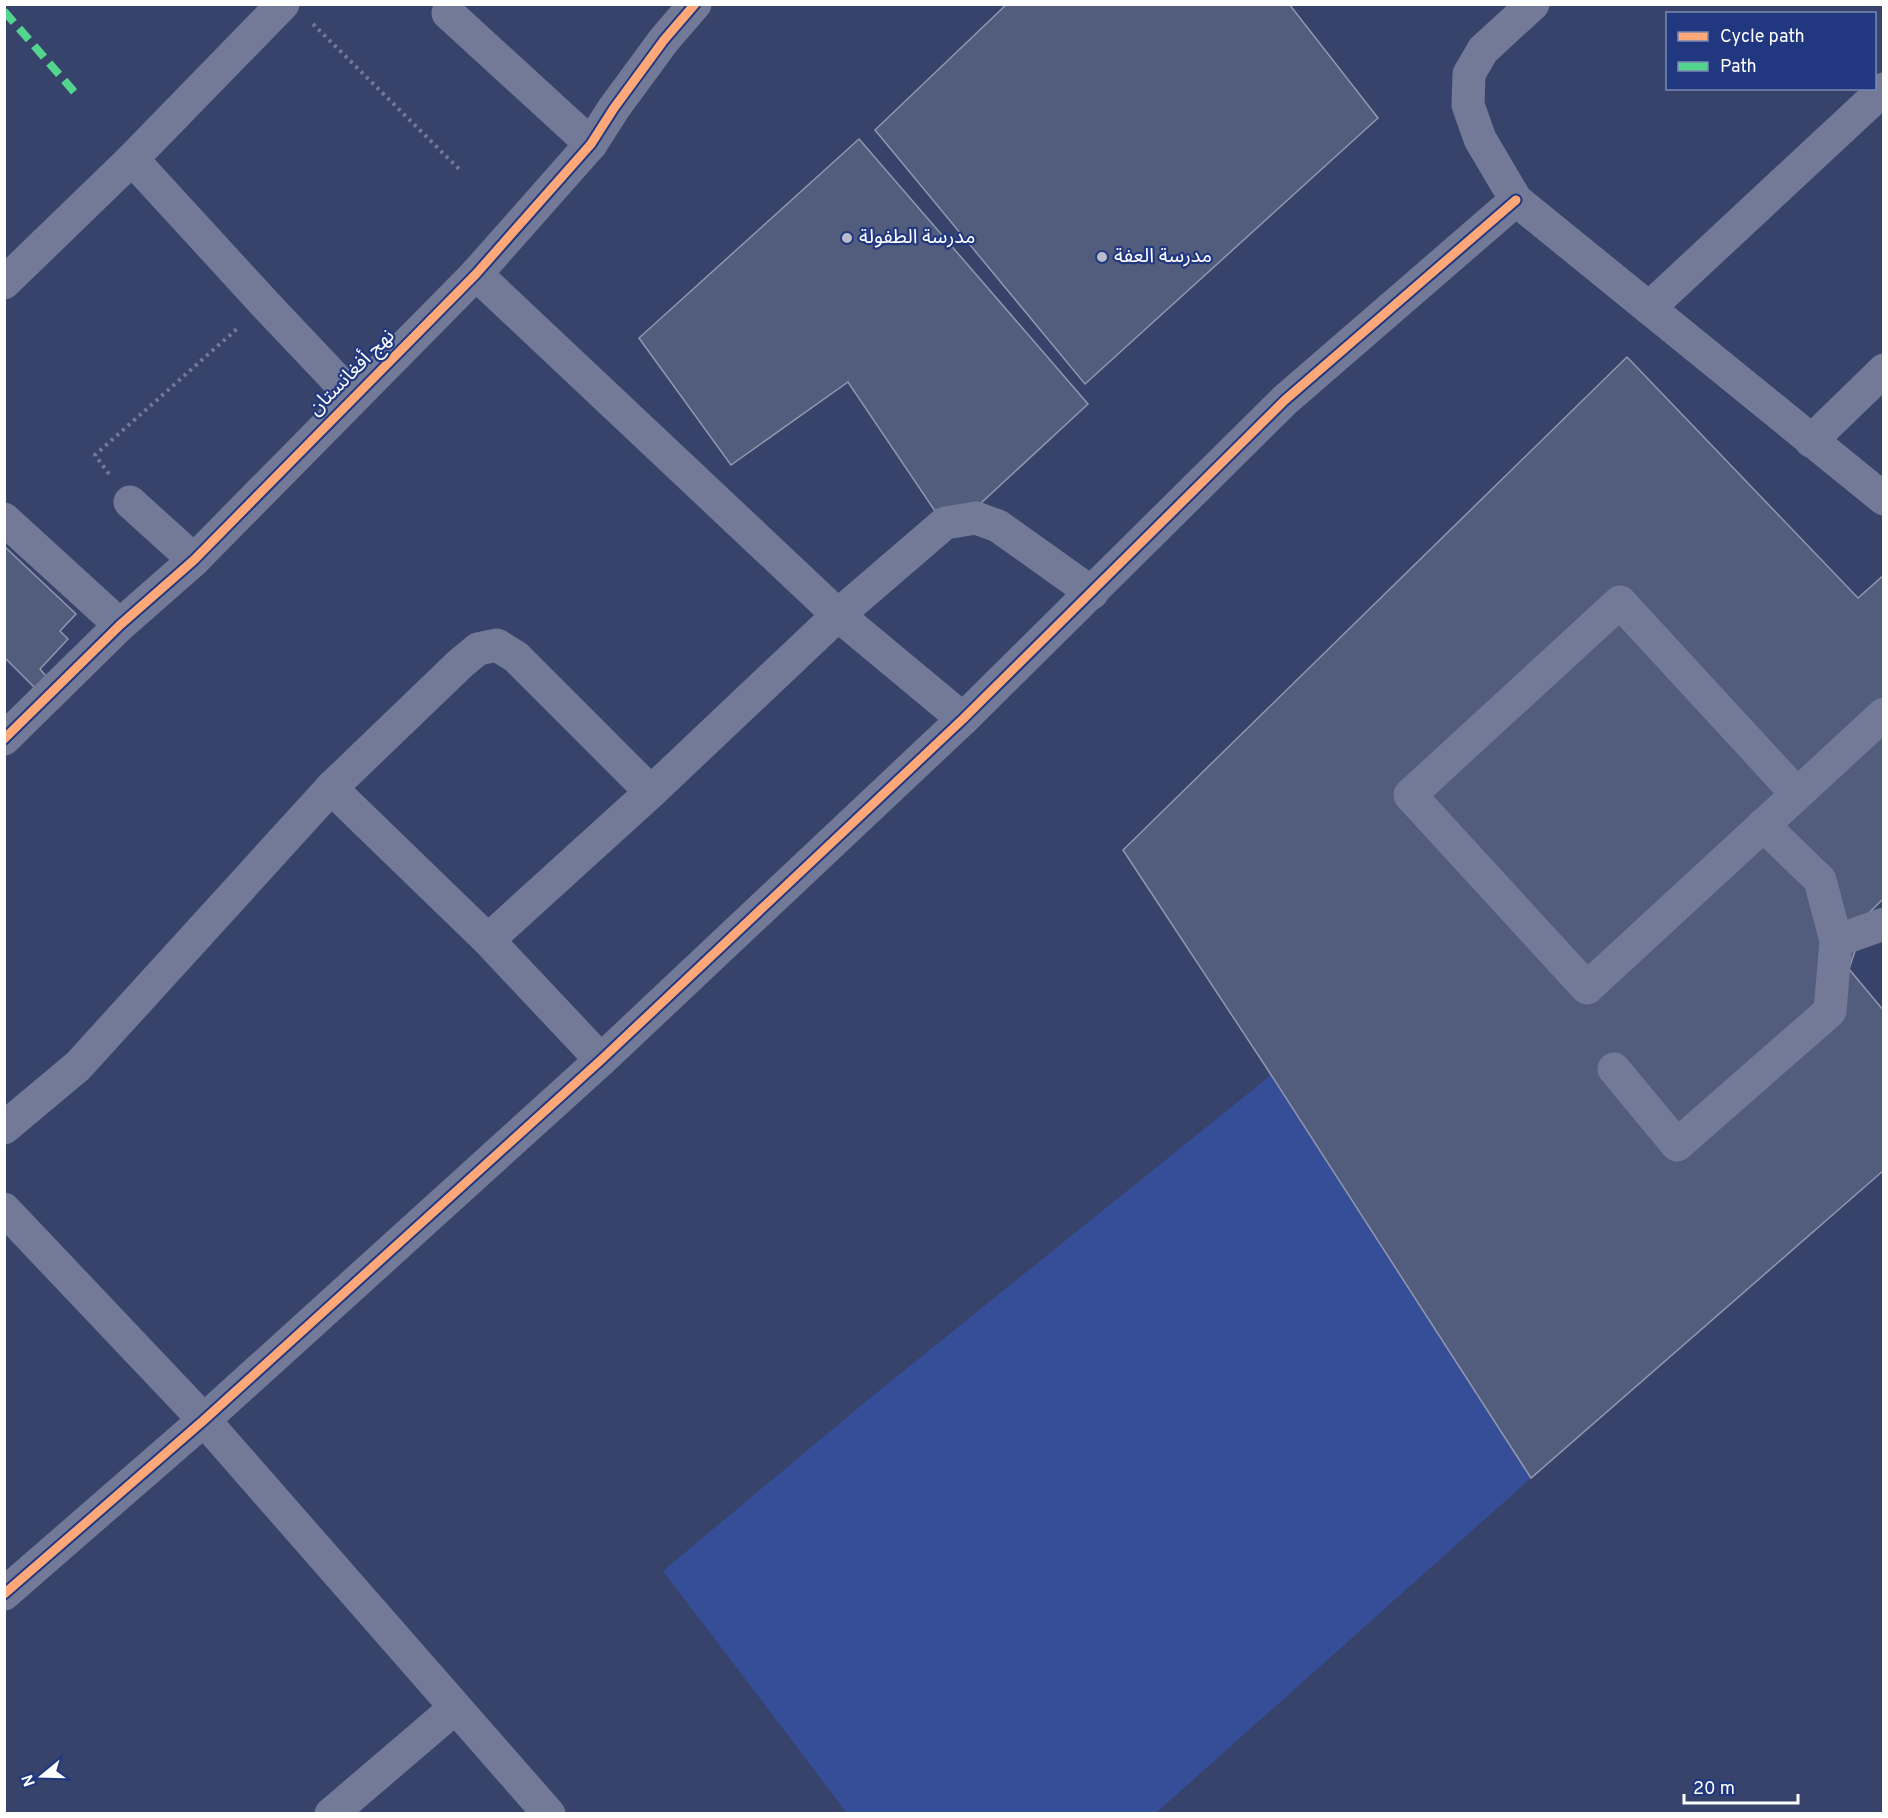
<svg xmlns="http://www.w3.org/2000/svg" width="1888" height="1818" font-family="Overpass,'Noto Sans Arabic',sans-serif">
  <rect width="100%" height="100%" fill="#37436a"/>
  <!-- park -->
  <path fill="#354e97" d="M1271,1075L1531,1478L1156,1813H847L663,1571L870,1398Z"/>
  <!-- building -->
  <g fill="#525c7c" stroke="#9097af" stroke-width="1.5">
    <path d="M1007,4H1289L1378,118L1085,384L875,130Z"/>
    <path d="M859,139L1088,404L967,516L937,514L848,382L731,465L639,338Z"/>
    <path d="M1627,357L1858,598L1884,575V898L1867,915L1849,969L1884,1011V1170L1531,1478L1266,1067L1123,850Z"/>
    <path d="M5,547L76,614L60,631L68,639L40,669L51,682L40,693L4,657Z"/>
  </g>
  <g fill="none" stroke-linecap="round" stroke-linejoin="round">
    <!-- path -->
    <g stroke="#727a98" stroke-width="4" stroke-dasharray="3 4.5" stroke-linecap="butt">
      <path d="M313,24L461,171"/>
      <path d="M109,474L95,455L239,327"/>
    </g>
    <!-- minor -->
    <g stroke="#727a98" stroke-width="33">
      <path d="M1533,4L1483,50L1469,74L1468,105L1480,139L1516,200L1884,499"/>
      <path d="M448,13L591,144"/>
      <path d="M132,159L265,304L353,397"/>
      <path d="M476,274L838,615L963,719"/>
      <path d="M4,283L132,159L283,4"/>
      <path d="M1649,308L1884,89"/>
      <path d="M1811,441L1884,370"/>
      <path d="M130,502L194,560"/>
      <path d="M4,519L120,625"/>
      <path d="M4,739L120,625L194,560L476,274L591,144L614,108L664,40L695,4"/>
      <path d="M331,788L488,940L601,1060"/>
      <path d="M1797,794L1620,602L1410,795L1587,988C1686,897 1785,806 1884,714"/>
      <path d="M488,940L651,792L838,615L945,523L976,518L998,526L1092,593"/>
      <path d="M1836,941L1884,924"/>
      <path d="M1614,1069L1677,1145L1830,1011L1836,941L1820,880L1763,825"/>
      <path d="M4,1128L78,1066L331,788L461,663L478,649L497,645L516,657L651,792"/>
      <path d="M4,1209L204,1420L549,1814"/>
      <path d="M4,1594L204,1420L601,1060L963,719L1285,400L1516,200"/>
      <path d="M331,1814L455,1708"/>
    </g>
    <!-- quiet -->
    <path stroke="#53d58f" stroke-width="8" stroke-dasharray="15 8" stroke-linecap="butt" d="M4,11L76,94"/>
    <defs>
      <g id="cycleway">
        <path d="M4,739L120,625L194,560L476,274L591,144L614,108L664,40L695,4"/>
        <path d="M4,1594L204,1420L601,1060L963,719L1285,400L1516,200"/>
      </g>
    </defs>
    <!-- cycleway casing -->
    <use href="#cycleway" stroke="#213880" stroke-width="13"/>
    <!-- cycleway -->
    <use href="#cycleway" stroke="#fea87a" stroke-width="9"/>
  </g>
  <!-- markers -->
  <g fill="#b9bdcb" stroke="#213880" stroke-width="2">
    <circle cx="847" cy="238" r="6"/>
    <circle cx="1102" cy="257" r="6"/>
  </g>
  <g text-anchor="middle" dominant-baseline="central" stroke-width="4.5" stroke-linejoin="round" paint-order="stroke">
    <!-- poi labels -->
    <g font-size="20" fill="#fff" stroke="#213880" text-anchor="start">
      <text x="859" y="238">مدرسة الطفولة</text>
      <text x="1114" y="257">مدرسة العفة</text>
    </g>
    <!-- street labels -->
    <g font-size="20" fill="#fff" stroke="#213880">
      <text transform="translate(352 373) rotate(-45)">نهج أفغانستان</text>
    </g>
  </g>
  <!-- border -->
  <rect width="1888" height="1818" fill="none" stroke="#ffffff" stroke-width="12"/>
  <!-- legend -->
  <rect x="1666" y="12" width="210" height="78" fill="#213880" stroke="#7a88b3" stroke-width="1.5"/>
  <rect x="1678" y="32" width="30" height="9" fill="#fea87a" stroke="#7a88b3" stroke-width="1.5"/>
  <text x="1720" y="42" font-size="18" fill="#ffffff">Cycle path</text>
  <rect x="1678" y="62" width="30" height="9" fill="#53d58f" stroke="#7a88b3" stroke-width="1.5"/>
  <text x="1720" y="72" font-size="18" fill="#ffffff">Path</text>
  <!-- north arrow -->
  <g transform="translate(42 1776) rotate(251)" stroke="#213880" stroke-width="4.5" paint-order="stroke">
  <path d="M0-4.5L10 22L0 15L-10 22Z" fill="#ffffff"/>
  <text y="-9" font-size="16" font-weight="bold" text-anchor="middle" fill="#ffffff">N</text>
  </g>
  <!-- scale -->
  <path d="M1684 1794v9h114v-9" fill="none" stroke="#ffffff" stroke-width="3"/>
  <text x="1693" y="1794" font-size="18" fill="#ffffff" stroke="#213880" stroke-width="4.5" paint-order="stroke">20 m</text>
</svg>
